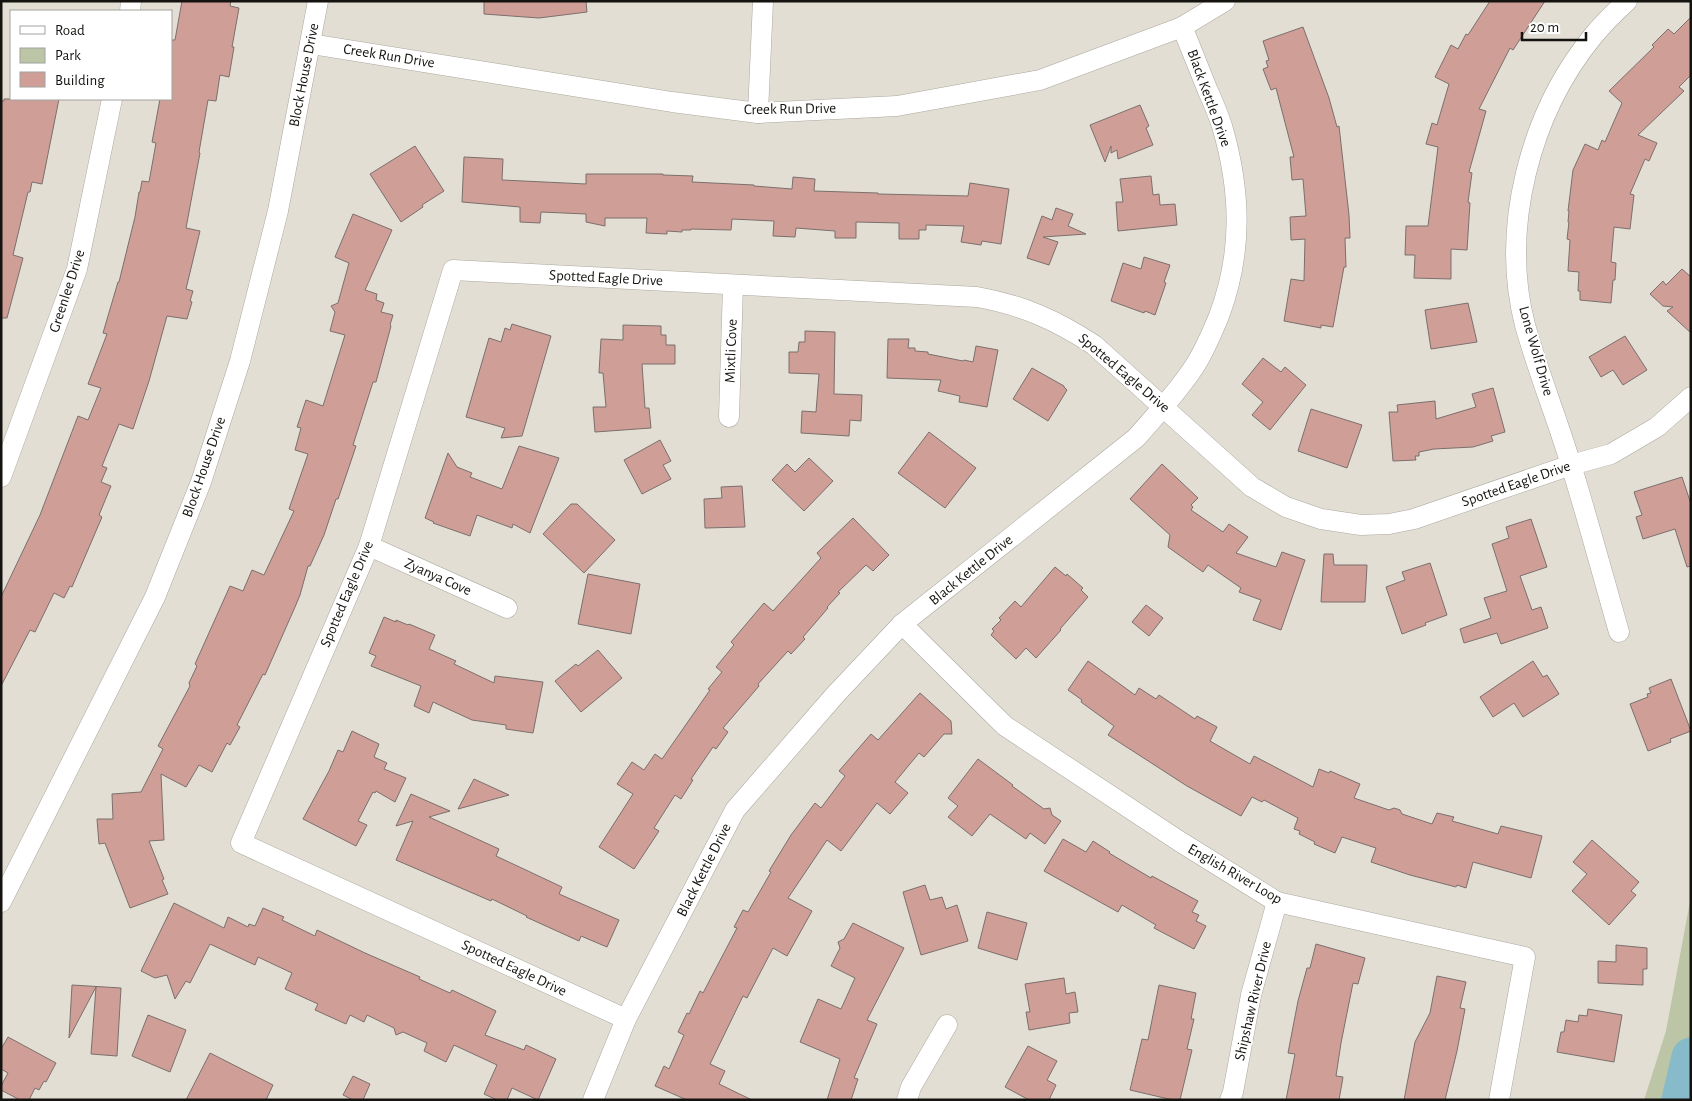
<svg xmlns="http://www.w3.org/2000/svg" width="1692" height="1101" font-family="'Alegreya Sans',sans-serif">
  <rect width="100%" height="100%" fill="#e2ded3"/>
  <!-- green -->
  <path fill="#bcc5a5" d="M1691,896V1100H1644L1666,1031Z"/>
  <g fill="none" stroke-linecap="round" stroke-linejoin="round">
    <!-- river -->
    <path stroke="#87bbc9" stroke-width="39" d="M1681,1100L1691,1057"/>
  </g>
  <!-- building -->
  <g fill="#cf9f97" stroke="#7b6f6d">
    <path d="M182,1H231L230,6L239,8L232,47H234L229,77L220,75L216,101L208,100L199,152L200,153L186,228L200,231L186,289L193,291L190,301L192,302L187,319L167,316L149,381L133,429L119,424L102,466L107,468L101,482L111,486L99,515L102,517L72,587L70,586L64,598L54,593L35,632L30,630L1,686V597L40,515L78,416L88,420L101,388L88,384L107,334L103,333L118,282H119L135,217L139,192H140L142,181L149,182L156,143L152,142L160,99H171V40H175Z"/>
    <path d="M484,1H586L587,12L539,18L484,14Z"/>
    <path d="M1490,1H1545L1513,50L1510,48L1479,109L1486,111L1469,172L1472,173L1468,202L1470,203L1467,250L1451,249V279L1414,278L1415,255H1405L1406,226H1428L1438,147L1426,144L1432,123L1437,125L1449,84L1435,77L1451,45L1458,49L1466,34L1468,35Z"/>
    <path d="M1691,17V75L1679,87L1684,91L1638,135L1657,143L1649,161L1645,159L1630,194L1634,195L1630,229L1614,227L1611,262L1616,263L1615,280H1613L1611,303L1580,300V291H1578L1579,272L1568,271L1570,240L1567,239L1569,222H1568L1569,211H1568L1573,170L1585,144L1598,150L1602,140L1605,142L1622,103L1609,91L1654,47L1652,45L1668,29L1674,34Z"/>
    <path d="M1303,27L1329,98L1337,127L1339,126L1349,215L1350,238H1345L1346,267H1344L1333,327L1321,325V328L1284,321L1291,279L1304,281L1305,239L1291,240L1290,217L1306,216L1303,179L1292,180L1290,157H1294L1276,88L1271,90L1263,69L1268,67L1266,61L1269,60L1263,41Z"/>
    <path d="M4,99H59L42,184L32,182L30,192H28L13,255L23,258L7,318H1V101H4Z"/>
    <path d="M1140,105L1149,126L1146,128L1153,145L1118,159L1117,150L1111,153V146L1105,162L1090,125Z"/>
    <path d="M415,146L444,191L422,205L423,207L401,222L370,174Z"/>
    <path d="M464,157L503,159L502,180L586,184V174H663V175L693,176L692,182L754,185V186L792,189L793,177L815,179L814,191L878,193V194L968,196L970,183L1009,189L1001,244L982,241L981,245L961,242L964,226L926,225V230H919V239H899V223L856,222V238H835V231L796,228L795,237L773,236L774,221L732,219L731,230L691,229V230H682V232L667,231V234L646,233L647,218H605V226L586,222V214L541,212L540,223L520,222V207L462,202Z"/>
    <path d="M1151,176L1153,195L1159,194L1160,205L1175,204L1177,225L1118,231L1116,202H1123L1120,179Z"/>
    <path d="M1056,208L1073,214L1068,226L1086,234L1043,237L1058,242L1049,265L1027,258L1042,216L1052,220Z"/>
    <path d="M353,214L392,230L365,290L377,294L376,300L384,303L381,312L393,315L390,325L391,326L376,382H373L353,445L356,446L349,467L338,499H336L324,535L310,566H308L300,595L295,607L265,675L263,674L237,725L240,727L230,745L227,743L212,772L199,765L186,787L161,774L164,840L149,841L164,879L162,880L168,894L130,908L105,843L99,844L97,819H113L112,794L141,792L163,749L158,746L190,686L189,683L197,666L195,664L230,586L243,591L252,570L264,575L294,511L289,509L308,454L295,450L301,428L297,427L306,400L323,406L345,335L330,331L335,312L331,306L338,303L349,263L335,257Z"/>
    <path d="M1144,257L1170,265L1164,282L1166,283L1155,315L1145,311L1144,313L1111,301L1123,263L1141,269Z"/>
    <path d="M1682,269L1691,277V333L1667,311L1673,307L1663,306L1650,294L1663,281L1666,285Z"/>
    <path d="M1468,303L1477,342L1431,349L1425,310Z"/>
    <path d="M512,324L551,336L522,436L501,438L505,428L466,417L489,338L501,342L505,328L510,330Z"/>
    <path d="M623,325L661,326V335H666V345H675V364H642L645,408H649L651,428L595,432L593,407H606L603,373H599L601,339L623,340Z"/>
    <path d="M805,331L835,332L834,394L862,395L861,421L850,420L849,436L801,433L802,411L816,412L819,374L789,373V352H798L799,342H805Z"/>
    <path d="M1625,336L1647,370L1623,385L1613,370L1601,377L1589,357Z"/>
    <path d="M888,339H909L908,348H915V351L928,352V354L963,361L964,360L973,362L976,346L998,350L987,407L959,402L960,396L938,391L941,380L887,378Z"/>
    <path d="M1263,358L1281,372L1285,367L1306,385L1270,430L1252,415L1263,402L1242,384Z"/>
    <path d="M1032,368L1064,386V387L1067,390L1048,421L1013,399Z"/>
    <path d="M1493,388L1505,432L1491,436L1493,441L1473,447L1434,449L1419,452V456H1415L1416,460L1393,461L1389,412H1398L1397,405L1435,401L1436,419L1476,407L1472,394Z"/>
    <path d="M1311,409L1362,425L1347,468L1298,451Z"/>
    <path d="M929,432L976,468L945,508L898,473Z"/>
    <path d="M660,440L671,461L663,465L671,479L642,494L624,460Z"/>
    <path d="M519,446L559,458L530,533L513,524L512,528L477,515L470,536L433,523L434,522L425,518L448,453L457,467L472,473L470,477L502,489Z"/>
    <path d="M809,458L833,481L804,511L772,480L787,464L795,472Z"/>
    <path d="M1162,464L1198,498L1191,505L1193,507L1191,510L1223,532L1229,524L1248,537L1236,553L1276,567L1282,552L1305,560L1281,630L1253,620L1261,600L1239,592L1241,588L1208,565L1203,572L1168,547L1170,535L1130,499Z"/>
    <path d="M1682,477L1691,504V566L1687,567L1675,529L1643,539L1636,517L1642,515L1634,492Z"/>
    <path d="M742,486L745,527L705,528L704,499L722,498L721,487Z"/>
    <path d="M571,504H577L615,540L584,573L543,534Z"/>
    <path d="M853,518L889,555L873,571L866,565L838,592L840,593L827,607L828,608L803,637L805,639L791,654L788,651L758,684L759,686L723,728L728,732L716,749L713,747L691,779L693,780L681,799L675,795L654,828L659,831L634,869L599,847L633,794L617,784L632,762L644,770L655,754L662,759L710,690L708,689L722,672L716,667L734,645L731,642L764,603L773,611L821,558L817,553Z"/>
    <path d="M1531,519L1547,567L1520,576L1532,610L1541,607L1548,628L1501,644L1497,633L1464,643L1460,629L1491,618L1484,598L1507,591L1492,544L1509,538L1506,527Z"/>
    <path d="M1324,554H1333L1334,565H1367L1365,602H1321Z"/>
    <path d="M1430,563L1447,615L1425,623L1426,625L1402,634L1386,587L1405,580L1402,572Z"/>
    <path d="M1055,567L1066,576L1067,574L1083,588L1081,590L1088,597L1060,629L1061,630L1036,658L1026,648L1016,659L991,635L994,631L992,629L1001,620L999,618L1015,601L1021,607Z"/>
    <path d="M588,574L640,584L631,634L578,624Z"/>
    <path d="M1146,605L1163,618L1149,636L1132,622Z"/>
    <path d="M384,617L396,622V620L408,625L409,624L435,635L429,649L456,661L454,664L494,683L495,676L543,682L533,733L506,729V725L472,720L433,702L429,713L414,706L421,686L371,666L376,656L369,653Z"/>
    <path d="M598,650L622,678L581,712L555,681L576,664L578,666Z"/>
    <path d="M1088,661L1135,695L1139,688L1156,699L1159,695L1195,719L1197,716L1217,727L1210,741L1250,764L1254,756L1313,787L1319,769L1329,773L1330,771L1360,784L1354,798L1389,810L1394,808L1400,810L1402,814L1432,824L1437,813L1454,817L1452,821L1498,834L1501,826L1542,836L1531,878L1473,862L1466,888L1457,885L1456,887L1410,875L1371,862L1376,848L1342,837L1335,853L1314,844L1315,842L1299,834L1300,831L1294,829L1298,818L1264,800L1262,802L1252,797L1241,816L1187,786L1108,735L1114,726L1081,702L1082,700L1068,690Z"/>
    <path d="M1533,661L1543,677L1547,675L1559,694L1523,717L1514,703L1493,717L1480,697Z"/>
    <path d="M1671,679L1691,731L1670,739L1671,742L1648,751L1630,704L1648,697L1647,694L1651,693L1649,688Z"/>
    <path d="M920,693L951,721L952,734H944L924,757L919,753L895,782L908,793L890,814L877,803L841,851L827,840L788,898L812,911L787,956L773,948L747,998L743,996L710,1064L725,1071L719,1084L752,1100H687L655,1086L664,1066L669,1069L684,1035L678,1032L687,1013L689,1014L700,991L703,993L737,928L734,927L743,910L748,912L771,872L769,871L791,835L815,803L821,808L845,776L839,771L871,734L878,740Z"/>
    <path d="M352,731L379,744L374,757L387,763L384,769L406,778L395,802L376,791L375,793L373,792L358,821L367,825L356,846L303,819L329,771L338,750L343,752Z"/>
    <path d="M978,759L1013,785L1012,786L1044,809L1050,808L1052,815L1061,821L1045,844L1030,833L1026,839L990,814L972,836L948,817L958,806L948,798Z"/>
    <path d="M474,779L509,795L458,809Z"/>
    <path d="M411,794L450,811L429,817L499,849L496,856L562,887L559,894L619,920L607,947L581,936L579,941L526,917L527,916L492,899L491,901L396,860L413,821L396,826Z"/>
    <path d="M1063,839L1086,852L1093,841L1110,852L1109,853L1151,878L1152,876L1198,901L1192,912L1199,915L1196,921L1206,926L1194,949L1154,928L1156,925L1122,905L1118,912L1044,871Z"/>
    <path d="M1592,840L1639,882L1631,891L1636,895L1609,925L1572,891L1587,874L1573,862Z"/>
    <path d="M925,885L930,900L942,897L946,909L957,905L968,941L921,955L903,892Z"/>
    <path d="M174,903L224,928L228,917L248,927L249,924L255,926L263,908L284,917L282,920L315,936L317,930L365,953L420,977L419,979L450,993L452,990L496,1011L485,1035L524,1050L526,1045L556,1059L538,1100L512,1088L507,1100H497L484,1094L497,1065L454,1045L446,1062L424,1051L427,1043L403,1032L396,1035L394,1028L367,1015L364,1022L350,1015L346,1024L315,1010L318,1004L285,989L292,973L258,957L255,965L210,944L190,983L186,981L175,999L167,975L155,978L141,971Z"/>
    <path d="M987,912L1027,923L1017,960L978,948Z"/>
    <path d="M853,923L904,948L867,1020L877,1024L854,1078L858,1079L851,1100H827L840,1059L800,1042L818,999L841,1009L855,978L831,966L840,948L838,942L844,939Z"/>
    <path d="M1316,944L1365,958L1358,984L1353,983L1341,1043L1336,1076L1343,1077L1339,1100H1286L1295,1054L1288,1053L1298,1001L1307,968H1310Z"/>
    <path d="M1616,945L1647,948V969H1643V985L1598,983V961L1616,962Z"/>
    <path d="M1437,976L1466,982L1460,1008L1465,1009L1457,1051L1445,1100H1404L1415,1042L1430,1013Z"/>
    <path d="M1064,978L1066,994L1075,992L1078,1012L1069,1013L1070,1023L1029,1030L1026,1012H1030L1025,984Z"/>
    <path d="M72,985L121,988L117,1056L91,1054L96,987L69,1038Z"/>
    <path d="M1159,985L1196,993L1191,1019H1194L1187,1049L1192,1050L1180,1100H1173L1130,1090L1142,1039L1148,1040Z"/>
    <path d="M1588,1009L1622,1015L1614,1062L1557,1052L1561,1032H1564L1566,1020L1578,1022L1579,1015L1587,1016Z"/>
    <path d="M148,1015L186,1030L170,1072L132,1056Z"/>
    <path d="M8,1037L56,1063L46,1082L44,1081L39,1090L35,1088L29,1100H20L1,1090V1086L8,1073L1,1069V1049Z"/>
    <path d="M1028,1046L1057,1061L1047,1080L1056,1085L1049,1100H1029L1005,1087Z"/>
    <path d="M210,1053L273,1085L266,1100H186Z"/>
    <path d="M353,1076L370,1084L363,1100H353L343,1095Z"/>
  </g>
  <g fill="none" stroke-linecap="round" stroke-linejoin="round">
    <defs>
      <g id="minor">
        <path d="M130,11L131,1"/>
        <path d="M311,44L672,102L758,113L897,106L1040,80L1182,27L1225,1"/>
        <path d="M758,113L763,1"/>
        <path d="M729,417L733,285"/>
        <path d="M1,477L77,269L112,99"/>
        <path d="M369,546L507,608"/>
        <path d="M902,624L1005,726L1179,841L1277,902L1525,957L1499,1100"/>
        <path d="M1619,632C1603,576 1588,520 1571,465C1557,418 1538,372 1525,325C1500,228 1530,113 1593,36C1603,24 1615,12 1627,1"/>
        <path d="M1,902L155,597L201,482L240,361L278,211L318,1"/>
        <path d="M626,1019L241,843L369,546L453,270L977,297C1022,305 1056,320 1094,345L1252,487L1286,507L1321,519L1361,525L1389,524L1414,519L1571,465L1611,454L1657,427L1691,397"/>
        <path d="M593,1100L626,1019L735,810L835,695L902,624L1136,438C1156,415 1177,393 1194,367C1204,352 1212,333 1219,316C1243,252 1241,191 1222,126C1218,114 1213,102 1208,91C1199,69 1191,48 1182,27"/>
        <path d="M907,1100L911,1087L947,1025"/>
        <path d="M1230,1100L1233,1092L1251,995L1277,902"/>
      </g>
    </defs>
    <!-- minor casing -->
    <use href="#minor" stroke="#aba89e" stroke-width="21"/>
    <!-- minor -->
    <use href="#minor" stroke="#fff" stroke-width="20"/>
  </g>
  <g text-anchor="middle" dominant-baseline="central" stroke-width="4" stroke-linejoin="round" paint-order="stroke">
    <!-- street labels -->
    <g font-size="15" fill="#14130f" stroke="#fff">
      <text transform="translate(389 56) rotate(9)">Creek Run Drive</text>
      <text transform="translate(304 75) rotate(-79)">Block House Drive</text>
      <text transform="translate(1209 98) rotate(70)">Black Kettle Drive</text>
      <text transform="translate(790 109) rotate(-1)">Creek Run Drive</text>
      <text transform="translate(606 278) rotate(3)">Spotted Eagle Drive</text>
      <text transform="translate(67 291) rotate(-72)">Greenlee Drive</text>
      <text transform="translate(731 351) rotate(-88)">Mixtli Cove</text>
      <text transform="translate(1536 351) rotate(74)">Lone Wolf Drive</text>
      <text transform="translate(1124 373) rotate(40)">Spotted Eagle Drive</text>
      <text transform="translate(204 467) rotate(-71)">Block House Drive</text>
      <text transform="translate(1516 484) rotate(-19)">Spotted Eagle Drive</text>
      <text transform="translate(971 570) rotate(-39)">Black Kettle Drive</text>
      <text transform="translate(438 577) rotate(24)">Zyanya Cove</text>
      <text transform="translate(347 594) rotate(-67)">Spotted Eagle Drive</text>
      <text transform="translate(704 870) rotate(-63)">Black Kettle Drive</text>
      <text transform="translate(1235 874) rotate(30)">English River Loop</text>
      <text transform="translate(514 968) rotate(25)">Spotted Eagle Drive</text>
      <text transform="translate(1253 1001) rotate(-77)">Shipshaw River Drive</text>
    </g>
  </g>
  <!-- border -->
  <rect width="1692" height="1101" fill="none" stroke="#14130f" stroke-width="5"/>
  <!-- legend -->
  <rect x="10" y="10" width="162" height="90" fill="#ffffff" stroke="#a1a19f"/>
  <rect x="20" y="26" width="25" height="8" fill="#ffffff" stroke="#a1a19f"/>
  <text x="55" y="35" font-size="15" fill="#14130f">Road</text>
  <rect x="20" y="48" width="25" height="15" fill="#bcc5a5" stroke="#a1a19f"/>
  <text x="55" y="60" font-size="15" fill="#14130f">Park</text>
  <rect x="20" y="72" width="25" height="15" fill="#cf9f97" stroke="#a1a19f"/>
  <text x="55" y="85" font-size="15" fill="#14130f">Building</text>
  <!-- scale -->
  <path d="M1522 32v8h64v-8" fill="none" stroke="#14130f" stroke-width="2.5"/>
  <text x="1530" y="32" font-size="15" fill="#14130f" stroke="#ffffff" stroke-width="4" paint-order="stroke">20 m</text>
</svg>
